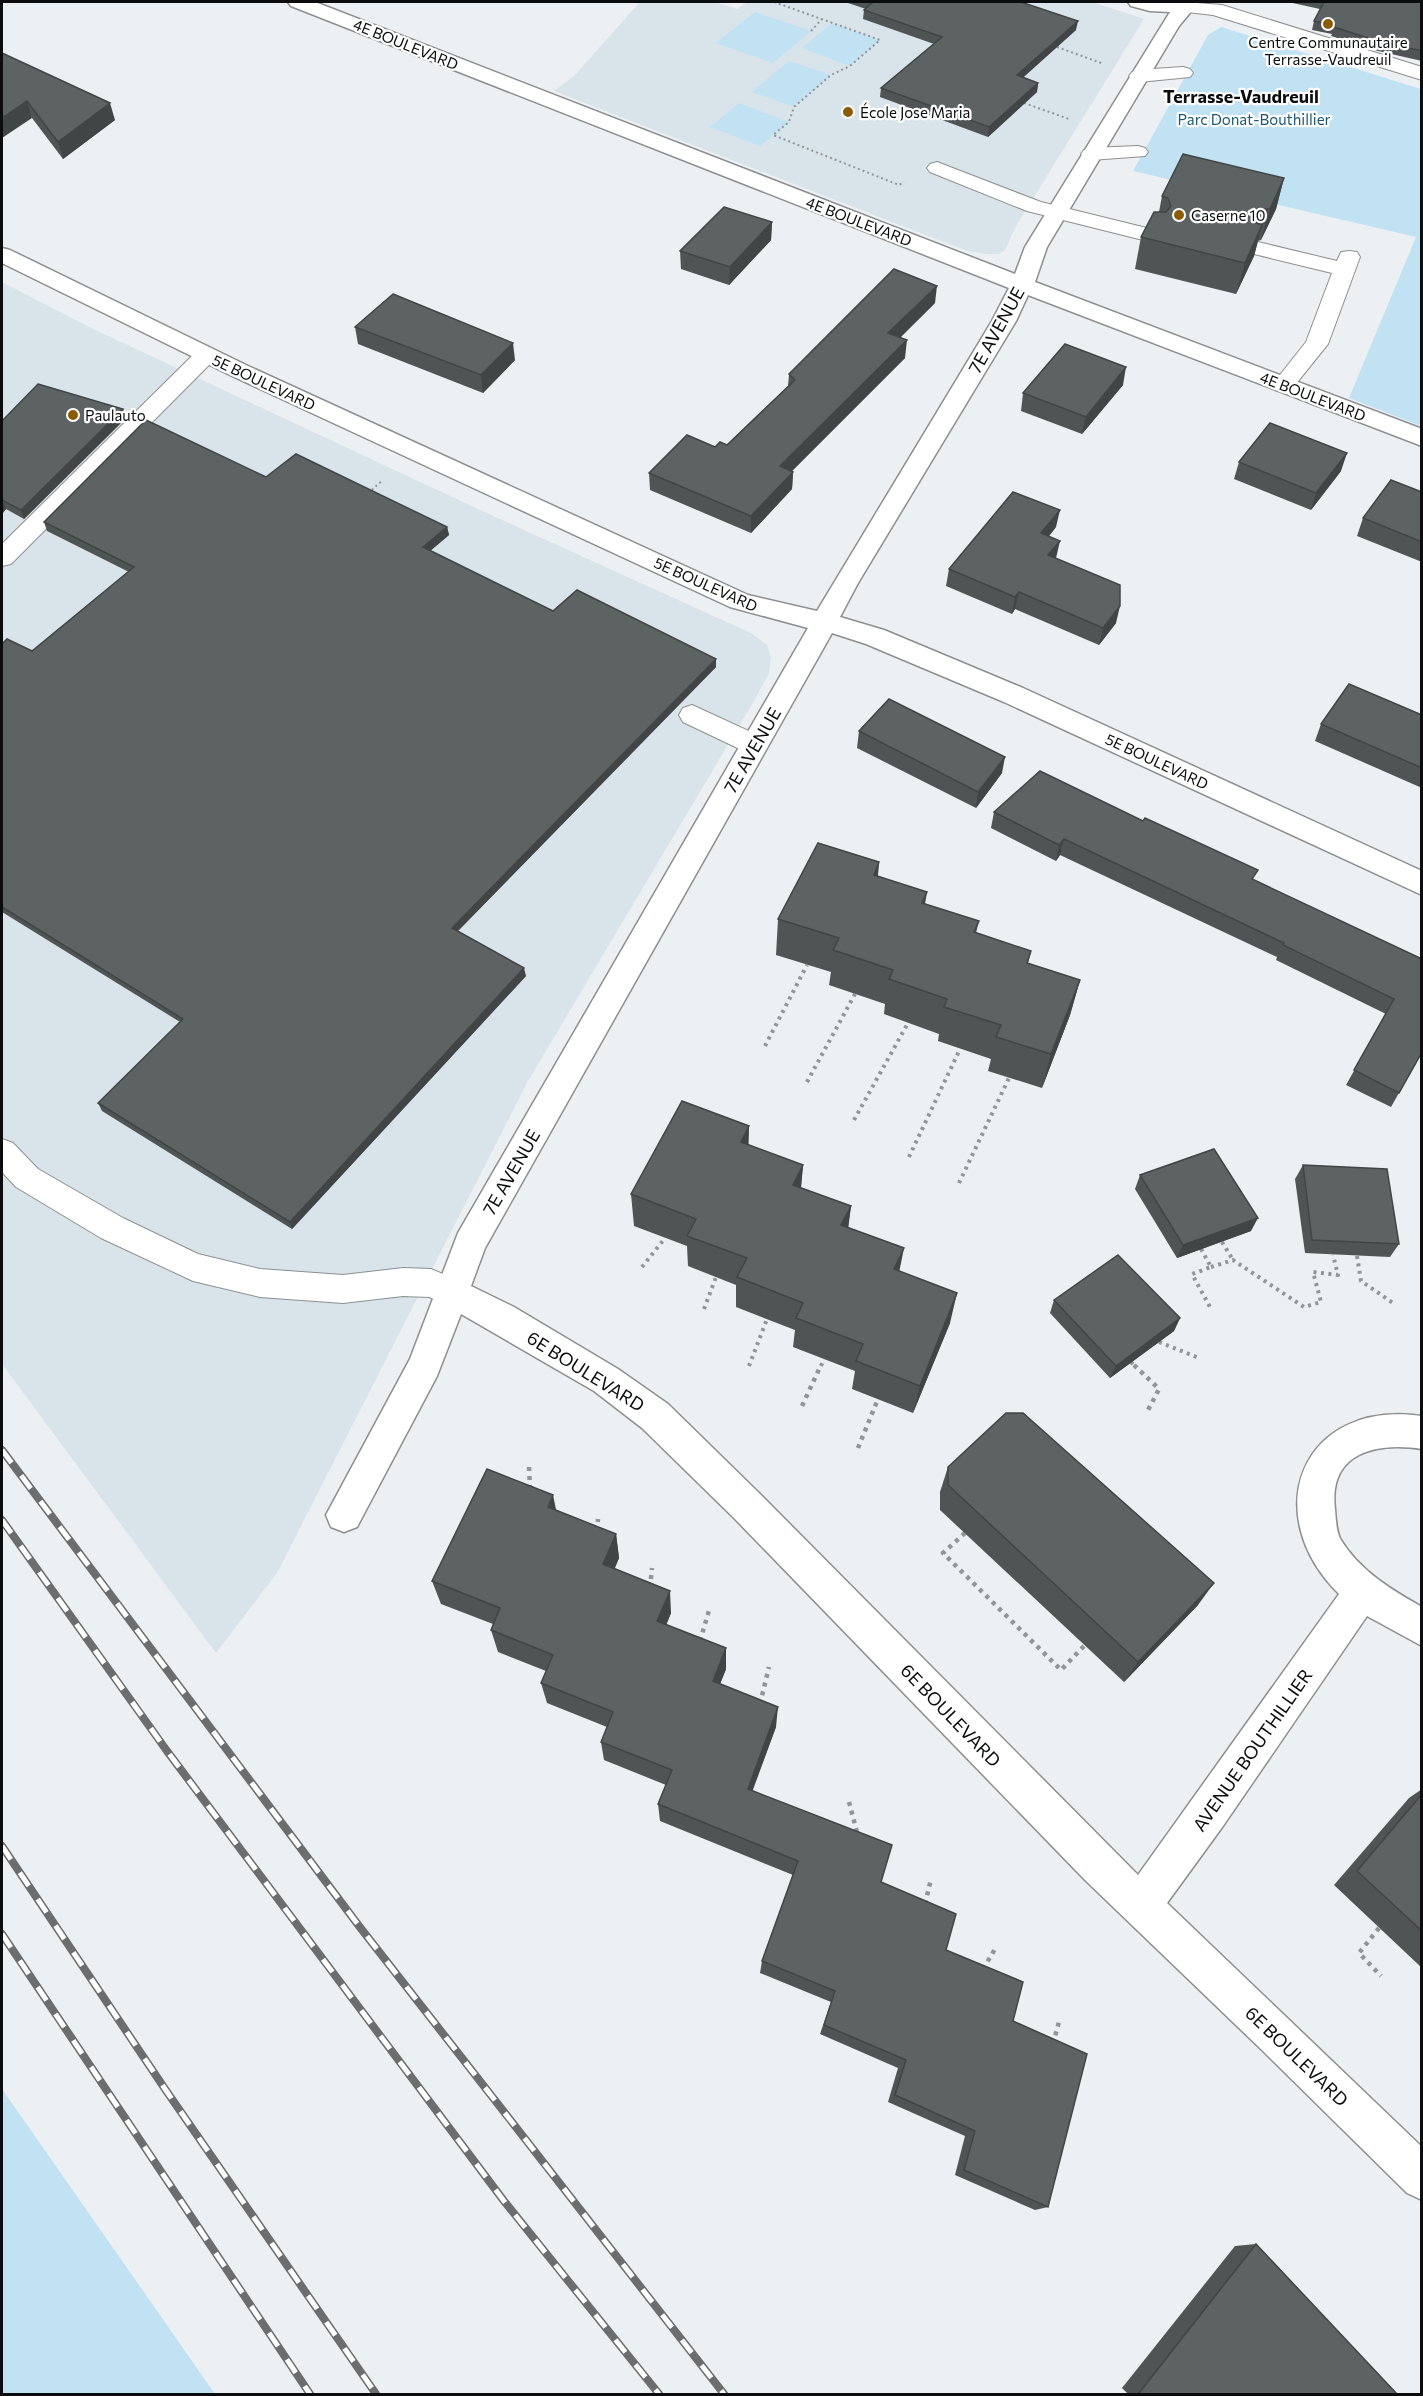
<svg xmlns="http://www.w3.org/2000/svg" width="1423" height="2396" font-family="Commissioner,sans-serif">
  <rect width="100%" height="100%" fill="#ecf0f2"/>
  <!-- built -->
  <g fill="#d8e4ea">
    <path d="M640,2H715L737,9L747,2H1092L1144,19L1016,226L1005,250L999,254H987L968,251L923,234L554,91L574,76Z"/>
    <path d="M2,282L89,327L480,510L751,633L767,645L771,658L769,673L754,701L528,1081L277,1573L216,1653L2,1364Z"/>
  </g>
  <!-- green -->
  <g fill="#c0e2f3">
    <path d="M755,12L811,31L773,63L716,43Z"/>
    <path d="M832,23L880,40L850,66L802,48Z"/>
    <path d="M1221,27L1421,89V426L1349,398L1416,237L1133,171L1208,35Z"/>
    <path d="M789,61L831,75L794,107L752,92Z"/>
    <path d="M739,103L789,122L760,146L710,127Z"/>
    <path d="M2,2089L215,2394H2Z"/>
  </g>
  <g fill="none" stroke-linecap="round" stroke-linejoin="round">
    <defs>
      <g id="service">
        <path d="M1184,2L1222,5L1422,67V80L1213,15L1178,11L1175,7L1178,3Z"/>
        <path d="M1183,67L1190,69L1193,73L1190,77L1139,82L1132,80L1129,76L1132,72L1139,70Z"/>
        <path d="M1138,146L1145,148L1148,152L1145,156L1091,160L1084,158L1081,154L1084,150L1091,148Z"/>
        <path d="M937,162L1041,202L1159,231L1162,236L1159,241L1151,242L1027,211L930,172L927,168L930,164Z"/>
        <path d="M1258,242L1337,261L1341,252L1349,251L1357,252L1360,257L1328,344L1291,390L1283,392L1275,390L1272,385L1306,342L1332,273L1250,253L1247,248L1250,243Z"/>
        <path d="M206,348L214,350L217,355L214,360L11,564L2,566V544L198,350Z"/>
        <path d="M692,705L764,738L768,745L764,752L755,755L746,752L683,722L679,715L683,708Z"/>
        <path d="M2,1139L13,1143L38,1169L123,1218L198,1254L260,1269L343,1275L403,1268L431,1269L462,1282L467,1292L462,1302L451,1306L429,1297L403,1296L343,1303L260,1297L193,1281L101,1238L16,1187L2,1172Z"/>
      </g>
      <path id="minor" d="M288,2H315L1015,274L1025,247L1170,12L1150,11L1131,6L1128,2H1199L1179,26L1047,247L1035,282L1422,429V446L1028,295L1016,321L858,583L840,617L884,630L1023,688L1422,871V895L1004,702L866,644L832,633L485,1248L471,1286L514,1307L618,1369L668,1404L761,1495L1138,1875L1339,1594C1257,1513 1302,1399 1422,1416V1449C1377,1442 1328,1452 1335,1509C1336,1520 1336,1532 1341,1540C1360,1571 1392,1590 1422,1607V1646L1367,1616L1223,1826L1167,1903L1422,2147V2200L1407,2193L1263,2051L1085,1880L735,1519L642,1428L594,1391L461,1314L437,1376L357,1527L344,1532L331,1527L326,1515L410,1359L458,1233L808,628L730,607L230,375L2,263V248L10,250L246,365L748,595L817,611L992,321L1009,288L291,6Z"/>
    </defs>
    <!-- service casing -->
    <use href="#service" stroke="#8c8f91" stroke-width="2"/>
    <!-- minor casing -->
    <use href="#minor" stroke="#8c8f91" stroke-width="3"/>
    <!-- path-far2 -->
    <g stroke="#929597" stroke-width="2" stroke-dasharray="2 3" stroke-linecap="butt">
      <path d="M774,2L880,40L850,66L831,75L794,107L789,122L773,135L899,185L904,182"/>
      <path d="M811,31L822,19"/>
      <path d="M1057,47L1104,64"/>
      <path d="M1024,103L1069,119"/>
      <path d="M368,493L383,480"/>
    </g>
    <!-- path-far1 -->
    <g stroke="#929597" stroke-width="4" stroke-dasharray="3 4.5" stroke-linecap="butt">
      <path d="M765,1046L807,965"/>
      <path d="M807,1082L855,994"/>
      <path d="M854,1120L908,1023"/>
      <path d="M909,1157L960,1049"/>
      <path d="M959,1183L1009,1078"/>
      <path d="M1222,1242L1233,1260"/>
      <path d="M1201,1249L1211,1267L1192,1274L1211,1309"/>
      <path d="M1357,1256L1361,1281L1393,1303"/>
      <path d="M642,1267L665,1238"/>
      <path d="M1211,1267L1233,1260L1304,1307L1321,1302L1313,1272L1338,1275L1333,1255"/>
      <path d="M704,1309L716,1277"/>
      <path d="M1159,1342L1199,1358"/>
      <path d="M1131,1362L1135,1366"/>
      <path d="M749,1366L767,1319"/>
      <path d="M821,1366L824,1359"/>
    </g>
    <!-- path -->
    <g stroke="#929597" stroke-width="4.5" stroke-dasharray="4 5" stroke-linecap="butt">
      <path d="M1134,1365L1159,1389L1147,1412"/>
      <path d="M802,1406L821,1365"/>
      <path d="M858,1448L878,1399"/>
      <path d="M529,1467L530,1490"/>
      <path d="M597,1531L598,1519"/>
      <path d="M965,1533L943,1553L1061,1670L1085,1645"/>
      <path d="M650,1588L652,1568"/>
      <path d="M700,1641L710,1607"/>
      <path d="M760,1704L769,1667"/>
      <path d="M849,1802L858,1836"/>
      <path d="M925,1904L931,1879"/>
      <path d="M1379,1928L1359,1953L1381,1976"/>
      <path d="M983,1969L995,1949"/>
      <path d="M1053,2044L1060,2018"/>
    </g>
    <!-- service -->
    <use href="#service" fill="#fff" fill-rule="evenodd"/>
    <!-- minor -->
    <use href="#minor" fill="#fff" fill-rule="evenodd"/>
    <defs>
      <g id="rail">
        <path d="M2,1450L359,1926L724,2394"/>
        <path d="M2,1520L167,1751L504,2201L659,2394"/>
        <path d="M2,1846L165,2089L376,2394"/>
        <path d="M2,1934L310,2394"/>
      </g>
    </defs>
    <!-- rail casing -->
    <use href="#rail" stroke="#6b6d6f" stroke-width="8"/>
    <!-- rail -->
    <use href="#rail" stroke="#fff" stroke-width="5" stroke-dasharray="16" stroke-linecap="butt"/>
  </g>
  <!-- wall -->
  <g fill="#505454">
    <path d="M845,2H1021L1076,30L1023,77L1038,83L1037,92L988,137L880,97L881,88L934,44L863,19L864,10L866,9Z"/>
    <path d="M1288,2H1422V61L1378,51L1331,36L1332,34L1312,30L1314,21L1320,9Z"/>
    <path d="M2,53L115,120L63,159L32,118Z"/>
    <path d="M1284,178L1276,209L1261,240L1258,241L1254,256L1236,294L1135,269L1141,237L1159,212L1162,196Z"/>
    <path d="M772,222L771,240L729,285L681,269L680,251Z"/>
    <path d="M935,303L900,337L905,358L792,471L793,472L792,489L751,533L650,490L649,473L715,447L727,445L788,386L789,374Z"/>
    <path d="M355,327L515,360L483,393L358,344Z"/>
    <path d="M1123,385L1082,434L1021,411L1023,393Z"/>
    <path d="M123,409L126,418L24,519L6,509L2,514V421Z"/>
    <path d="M1239,462L1341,471L1311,510L1234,479Z"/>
    <path d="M266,477L447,527L449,535L430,551L553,611L716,659V667L458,931L526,976L292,1229L102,1111L98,1103L180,1022L2,912V644L32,651L129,572L47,531L44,522Z"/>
    <path d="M1422,492V562L1357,536L1363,518Z"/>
    <path d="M1056,527L1049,536L1056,559L1116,623L1099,645L1015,609L1012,614L946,586L949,569Z"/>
    <path d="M1422,715V788L1315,741L1321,724Z"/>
    <path d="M859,731L1002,773L976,808L857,748Z"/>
    <path d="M994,812L1254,880L1422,959V1052L1391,1107L1346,1085L1386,1014L1276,960L1277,957L1060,855L1056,861L991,828Z"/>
    <path d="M879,862L878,876L925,904L979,921L976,933L1031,951L1028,963L1080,980L1070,1015L1042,1088L988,1071L991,1059L938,1041L939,1034L884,1014L885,1004L829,985L831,972L776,955L778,919Z"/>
    <path d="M749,1126L748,1145L803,1165L801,1188L851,1206L848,1227L899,1271L950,1323L913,1413L852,1389L855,1371L793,1347L795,1330L736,1307V1285L688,1266L687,1246L634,1226L631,1194Z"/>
    <path d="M1303,1165L1399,1244L1390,1257L1305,1253L1295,1179Z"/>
    <path d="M1140,1175L1251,1231L1177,1258L1135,1189Z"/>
    <path d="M1054,1300L1180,1318L1174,1331L1110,1378L1050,1313Z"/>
    <path d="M948,1467L1198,1605L1124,1682L940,1510V1492Z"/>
    <path d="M557,1511L616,1534L619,1558L614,1569L671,1613L666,1625L726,1669L720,1684L776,1727L752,1790L881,1882L1013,2021L1048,2207L1035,2210L955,2175L965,2136L888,2102L898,2068L820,2034L831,2002L760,1973L762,1961L793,1875L660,1821L658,1804L666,1785L604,1760L601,1742L607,1727L547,1703L541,1683L546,1671L498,1652L491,1630L493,1624L441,1604L432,1581Z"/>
    <path d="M1422,1789V1968L1334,1885L1409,1798Z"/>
    <path d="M1256,2244L1397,2394H1128L1122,2388L1235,2246Z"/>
  </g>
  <!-- shaded-wall -->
  <g fill="#414545">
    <path d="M1078,21L1076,30L1016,84L1017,75Z"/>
    <path d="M1038,83L1037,92L988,137L989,127Z"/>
    <path d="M27,101L32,118L2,138V118Z"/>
    <path d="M110,103L115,120L63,159L58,142Z"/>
    <path d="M1284,178L1276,209L1261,240L1270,209Z"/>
    <path d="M772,222L771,240L729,285L730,267Z"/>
    <path d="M1262,225L1254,256L1236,294L1245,263Z"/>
    <path d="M937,286L935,303L887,351L888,333Z"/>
    <path d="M907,340L905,358L779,484L780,466Z"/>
    <path d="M513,343L515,360L483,393L481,375Z"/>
    <path d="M1126,367L1123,385L1082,434L1086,417Z"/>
    <path d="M123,409L126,418L24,519L21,510Z"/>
    <path d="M1347,453L1341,471L1311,510L1316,493Z"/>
    <path d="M793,472L792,489L751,533V516Z"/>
    <path d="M2,500L6,509L2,514Z"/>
    <path d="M1060,510L1056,527L1038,550L1041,533Z"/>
    <path d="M447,527L449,535L424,556L423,547Z"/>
    <path d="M1060,541L1056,558L1045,573L1048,555Z"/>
    <path d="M1019,592L1015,609L1012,614L1015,597Z"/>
    <path d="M1120,606L1116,623L1099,645L1103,628Z"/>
    <path d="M716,659V667L453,936L452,928Z"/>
    <path d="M1005,757L1002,773L976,808L978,792Z"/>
    <path d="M1064,839L1060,855L1056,861L1059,845Z"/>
    <path d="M879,862L875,899L874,875Z"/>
    <path d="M927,892L921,928L922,903Z"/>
    <path d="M524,968L526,976L292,1229L290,1222Z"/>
    <path d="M1080,980L1070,1015L1042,1088L1051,1054Z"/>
    <path d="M749,1126L748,1159L741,1142Z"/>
    <path d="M803,1165L800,1197L793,1185Z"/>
    <path d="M851,1206L847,1237L841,1225Z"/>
    <path d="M1258,1218L1251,1231L1177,1258L1183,1245Z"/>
    <path d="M904,1248L898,1278L894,1269Z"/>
    <path d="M957,1293L950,1323L913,1413L920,1386Z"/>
    <path d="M1180,1318L1174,1331L1110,1378L1116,1366Z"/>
    <path d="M553,1495L558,1519L548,1507Z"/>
    <path d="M616,1534L619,1558L607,1588L603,1564Z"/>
    <path d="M1214,1583L1198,1605L1124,1682L1138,1662Z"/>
    <path d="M670,1591L671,1613L659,1643L657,1621Z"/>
    <path d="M726,1648V1669L713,1701V1681Z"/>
    <path d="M778,1707L776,1727L747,1806L748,1789Z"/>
  </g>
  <!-- building -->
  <g fill="#5d6262" stroke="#414545" stroke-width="1.5">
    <path d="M872,2H1021L1078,21L1017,75L1038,83L989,127L881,88L942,37L864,10L873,2Z"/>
    <path d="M1324,2H1422V51L1380,42L1334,27L1335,25L1314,21Z"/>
    <path d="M2,53L110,103L58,142L27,101L2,118Z"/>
    <path d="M1183,154L1284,178L1270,209H1258L1253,215L1256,223L1262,225L1245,263L1141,237L1154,212H1166L1171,206L1168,198L1162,196Z"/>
    <path d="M724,207L772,222L730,267L680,251Z"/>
    <path d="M894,269L937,286L888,333L907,340L780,466L793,472L751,516L649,473L687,435L715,447L720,442L727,445L795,380L789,374Z"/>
    <path d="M393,294L513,343L481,375L355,327Z"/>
    <path d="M1065,344L1126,367L1086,417L1023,393Z"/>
    <path d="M38,384L123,409L21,510L2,500V501V421Z"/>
    <path d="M146,420L266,477L296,454L447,527L423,547L553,611L577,590L716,659L452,928L524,968L290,1222L98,1103L183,1019L2,907V644L7,639L32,651L134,567L44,522Z"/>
    <path d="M1270,423L1347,453L1316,493L1239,462Z"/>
    <path d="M1391,480L1422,492V542L1363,518Z"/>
    <path d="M1013,492L1060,510L1041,533L1060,541L1048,555L1120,585V606L1103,628L1019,592L1015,597L949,569Z"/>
    <path d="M1349,684L1422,715V768L1321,724Z"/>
    <path d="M889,699L1005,757L978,792L859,731Z"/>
    <path d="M1040,771L1143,821L1145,818L1258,870L1252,879L1422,959V1052L1399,1093L1354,1070L1394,999L1283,945L1284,943L1064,839L1059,845L994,812Z"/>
    <path d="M818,843L879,862L874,875L927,892L922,903L979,921L974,932L1031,951L1027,963L1080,980L1051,1054L996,1037L1001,1025L944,1007L947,999L889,979L893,970L833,950L839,938L778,919Z"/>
    <path d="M682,1101L749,1126L741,1142L803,1165L793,1185L851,1206L841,1225L904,1248L894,1269L957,1293L920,1386L856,1361L863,1344L796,1318L803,1303L737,1277L747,1258L687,1236L696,1219L631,1194Z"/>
    <path d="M1214,1149L1258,1218L1183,1245L1140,1175Z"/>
    <path d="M1303,1165L1387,1169L1399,1244L1312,1240Z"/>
    <path d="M1118,1255L1180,1318L1116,1366L1054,1300Z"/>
    <path d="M1006,1413H1023L1214,1583L1138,1662L948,1485V1467Z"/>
    <path d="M487,1469L553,1495L548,1507L616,1534L603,1564L670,1591L657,1621L726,1648L713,1681L778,1707L748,1789L892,1845L881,1882L956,1914L946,1950L1023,1982L1013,2021L1087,2054L1048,2207L964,2170L975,2131L895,2095L906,2060L824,2025L835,1991L762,1961L798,1861L658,1804L672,1770L601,1742L613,1712L541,1683L553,1655L491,1630L500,1608L432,1581Z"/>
    <path d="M1422,1794V1931L1357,1871Z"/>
    <path d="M1256,2244L1397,2394H1141L1139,2393Z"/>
  </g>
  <!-- markers -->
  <g fill="#8c5c04" stroke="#fff" stroke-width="2">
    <circle cx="1328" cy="24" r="6"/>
    <circle cx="848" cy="112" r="6"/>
    <circle cx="1179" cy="215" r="6"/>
    <circle cx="73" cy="415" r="6"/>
  </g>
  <g text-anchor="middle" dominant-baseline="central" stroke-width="4.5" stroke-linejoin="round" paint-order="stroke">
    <!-- far-poi labels -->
    <g font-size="15" fill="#0b0c0d" stroke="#fff" text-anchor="start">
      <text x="1328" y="42" text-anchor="middle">Centre Communautaire<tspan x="1328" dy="17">Terrasse-Vaudreuil</tspan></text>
      <text x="860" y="112">École Jose Maria</text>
      <text x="1191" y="215">Caserne 10</text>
      <text x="85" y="415">Paulauto</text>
    </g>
    <!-- far-street labels -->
    <g font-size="15" fill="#0b0c0d" stroke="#fff">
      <text transform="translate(406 44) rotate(22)">4E BOULEVARD</text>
      <text transform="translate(859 221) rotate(21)">4E BOULEVARD</text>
      <text transform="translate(264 382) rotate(25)">5E BOULEVARD</text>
      <text transform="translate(1313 396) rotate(21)">4E BOULEVARD</text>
      <text transform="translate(706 584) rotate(24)">5E BOULEVARD</text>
      <text transform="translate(1157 761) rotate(25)">5E BOULEVARD</text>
    </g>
    <!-- far-park labels -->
    <g font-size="15" fill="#1c5871" stroke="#fff">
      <text x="1254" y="119">Parc Donat-Bouthillier</text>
    </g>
    <!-- far-quarter labels -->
    <g font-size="18" font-weight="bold" fill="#0b0c0d" stroke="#fff">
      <text x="1241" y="96">Terrasse-Vaudreuil</text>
    </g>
    <!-- street labels -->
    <g font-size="18" fill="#0b0c0d" stroke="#fff">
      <text transform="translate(996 330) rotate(-61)">7E AVENUE</text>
      <text transform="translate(752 750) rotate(-60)">7E AVENUE</text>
      <text transform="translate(511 1172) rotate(-60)">7E AVENUE</text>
      <text transform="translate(586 1371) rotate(32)">6E BOULEVARD</text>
      <text transform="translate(951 1715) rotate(46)">6E BOULEVARD</text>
      <text transform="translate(1252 1750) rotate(-55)">AVENUE BOUTHILLIER</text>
      <text transform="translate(1297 2056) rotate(44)">6E BOULEVARD</text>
    </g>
  </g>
  <!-- border -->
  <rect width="1423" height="2396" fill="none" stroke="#0b0c0d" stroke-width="6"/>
</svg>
